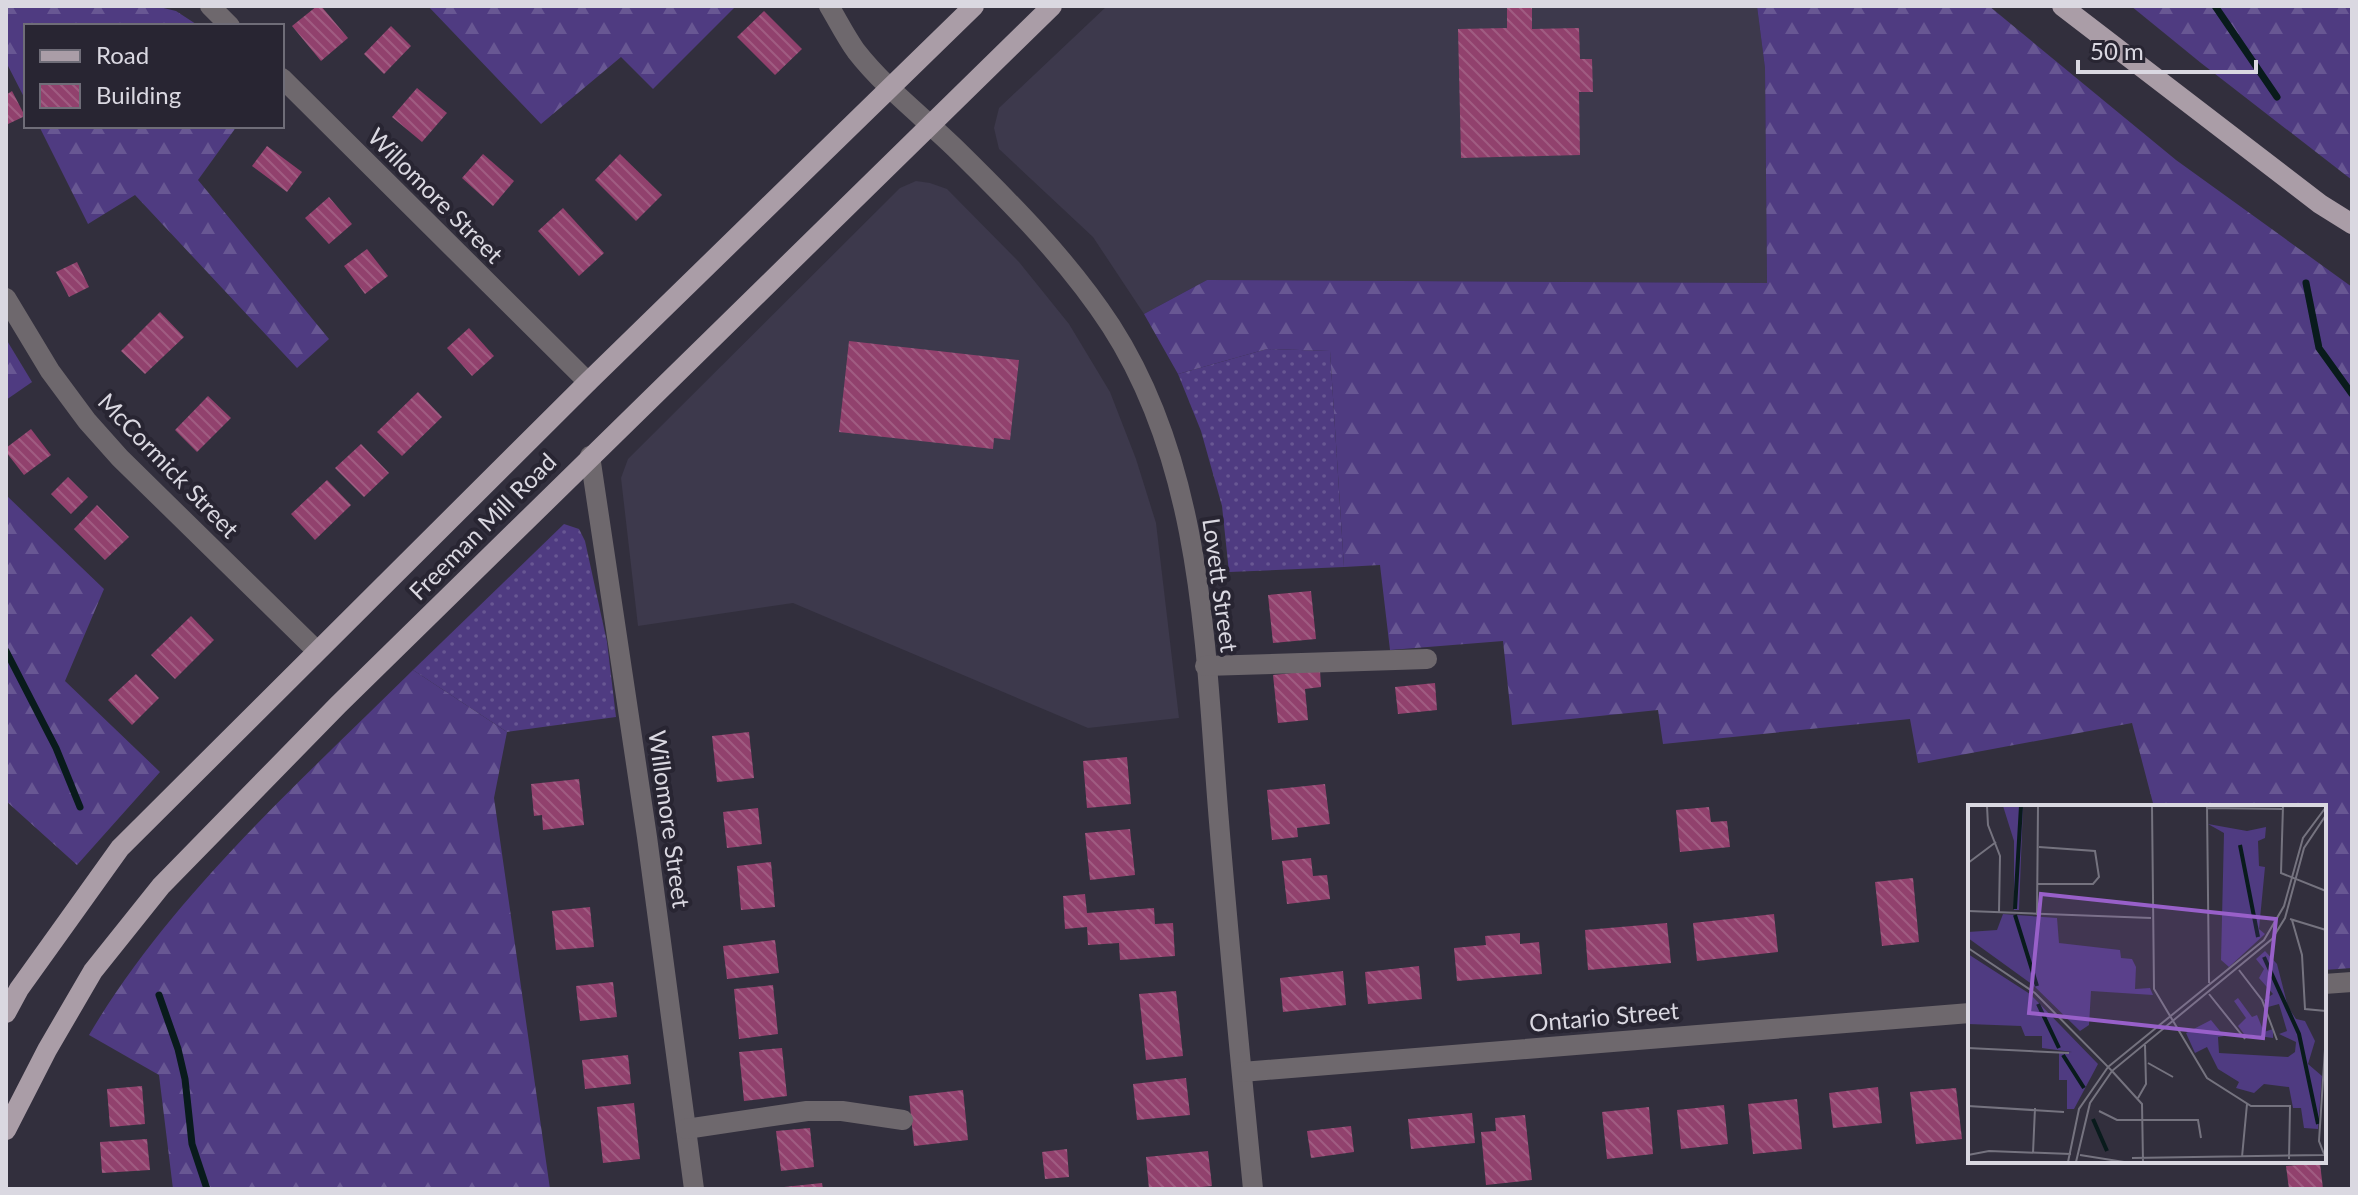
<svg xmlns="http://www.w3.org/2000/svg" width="2358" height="1195" font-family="Lato,sans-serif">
  <defs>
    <pattern id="grass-dots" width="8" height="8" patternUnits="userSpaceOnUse" patternTransform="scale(2)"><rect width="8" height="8" fill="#4f3b81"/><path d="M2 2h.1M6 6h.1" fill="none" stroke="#685793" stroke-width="1.8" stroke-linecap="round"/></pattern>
    <pattern id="forest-firs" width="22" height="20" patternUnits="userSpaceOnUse" patternTransform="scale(2)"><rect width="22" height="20" fill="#4f3b81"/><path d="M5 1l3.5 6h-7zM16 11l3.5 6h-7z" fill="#685793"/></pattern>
    <pattern id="building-back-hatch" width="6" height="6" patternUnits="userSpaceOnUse" patternTransform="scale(2)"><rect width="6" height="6" fill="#91416d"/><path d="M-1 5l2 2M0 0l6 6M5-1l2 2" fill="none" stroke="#a05c82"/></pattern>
  </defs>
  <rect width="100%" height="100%" fill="#322f3d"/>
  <!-- built -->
  <g fill="#3d394c">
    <path d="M1107,6H1757L1765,68L1767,283L1207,280L1144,314L1093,237L999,149L994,128L999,108Z"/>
    <path d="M916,181L930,183L947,189L1019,262L1069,324L1110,392L1136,459L1156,523L1179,718L1088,728L793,603L638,626L621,478L628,459L900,188Z"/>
  </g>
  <!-- grass -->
  <g fill="url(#grass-dots)">
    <path d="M1267,349L1330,351L1344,567L1229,572L1222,506L1201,431L1178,374Z"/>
    <path d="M564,524L579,529L585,541L607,642L616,717L507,732L413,670Z"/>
  </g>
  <!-- forest -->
  <g fill="url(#forest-firs)">
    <path d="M6,6H155L176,11L199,26H26V101L6,62Z"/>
    <path d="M428,6H736L653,89L621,57L541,124Z"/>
    <path d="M1757,6H1989L2176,160L2352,287V968L2324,970V807H2154L2132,723L1918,763L1910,719L1663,744L1658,710L1512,725L1503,641L1390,650L1380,565L1344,567L1330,351L1267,349L1178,374L1144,314L1207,280L1767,283L1765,68Z"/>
    <path d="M2131,6H2352V180L2201,63Z"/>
    <path d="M39,126H237L198,180L329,339L297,368L135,195L88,224Z"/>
    <path d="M6,339L32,382L6,400Z"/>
    <path d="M6,495L104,589L65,681L160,772L77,865L6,801Z"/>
    <path d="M413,670L507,732L494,798L550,1189H173L159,1075L89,1035C171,896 299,783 413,670Z"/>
  </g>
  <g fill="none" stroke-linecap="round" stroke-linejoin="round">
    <!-- stream -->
    <g stroke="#091b1c" stroke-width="7">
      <path d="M2215,6L2277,97"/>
      <path d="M2306,283L2319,348L2352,394"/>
      <path d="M6,651L56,748L80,807"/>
      <path d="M159,995L178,1049L185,1079L192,1144L207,1189"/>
    </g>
  </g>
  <!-- building -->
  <g fill="url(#building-back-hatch)">
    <path d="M317,6H321L348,38L321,61L292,26Z"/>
    <path d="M1507,6H1532V29L1579,28L1580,59H1592L1593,92H1579L1580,155L1461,158L1458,29L1507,28Z"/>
    <path d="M764,11L802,49L775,75L737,37Z"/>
    <path d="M391,26L411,46L384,74L364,54Z"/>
    <path d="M417,88L447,113L422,142L392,117Z"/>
    <path d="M12,91L25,116L6,125V95Z"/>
    <path d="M267,146L302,172L287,192L252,166Z"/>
    <path d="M483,154L514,181L493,206L462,178Z"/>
    <path d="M620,154L662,195L636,221L595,180Z"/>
    <path d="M329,197L352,224L329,244L305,218Z"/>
    <path d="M563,208L604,253L579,276L538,231Z"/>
    <path d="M367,249L388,276L365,294L344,266Z"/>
    <path d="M77,262L89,287L69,297L56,272Z"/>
    <path d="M160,312L184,337L145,374L121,351Z"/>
    <path d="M469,328L494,356L472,376L447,348Z"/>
    <path d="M849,341L1019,360L1010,440L994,438L993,449L839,432Z"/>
    <path d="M418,392L442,417L402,456L377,432Z"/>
    <path d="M208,396L231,418L197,452L175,430Z"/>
    <path d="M31,429L51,455L24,475L6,452V448Z"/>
    <path d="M361,444L389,473L364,497L335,468Z"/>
    <path d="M68,477L88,497L71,514L51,494Z"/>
    <path d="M327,480L351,505L315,540L291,514Z"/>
    <path d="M97,505L129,537L105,560L74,529Z"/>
    <path d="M1311,591L1316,639L1273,643L1268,595Z"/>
    <path d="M191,616L214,640L175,679L151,655Z"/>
    <path d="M1320,670L1321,687L1305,689L1308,720L1278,723L1273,675Z"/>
    <path d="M136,674L159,698L132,725L108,700Z"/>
    <path d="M1435,683L1437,710L1398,714L1395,687Z"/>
    <path d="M749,732L754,778L717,782L712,736Z"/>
    <path d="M1127,757L1131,804L1087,808L1083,761Z"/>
    <path d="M579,779L584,825L543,830L542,815L534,816L531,784Z"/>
    <path d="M1325,784L1330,824L1297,828L1298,837L1272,840L1267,790Z"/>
    <path d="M1709,807L1711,822L1727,821L1730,847L1680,852L1676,810Z"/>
    <path d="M758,808L762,844L727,848L723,812Z"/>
    <path d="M1130,829L1135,875L1090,880L1085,833Z"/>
    <path d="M1311,858L1313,876L1327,875L1330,899L1287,904L1282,861Z"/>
    <path d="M771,862L775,907L741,910L737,866Z"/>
    <path d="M1913,878L1919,942L1882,946L1875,882Z"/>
    <path d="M1085,894L1087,913L1154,908L1155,924L1173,923L1175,956L1120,960L1119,943L1088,945L1087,927L1065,929L1063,896Z"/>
    <path d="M590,907L594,947L556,950L552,911Z"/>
    <path d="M1774,914L1778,952L1697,961L1693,923Z"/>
    <path d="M1667,923L1671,963L1588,970L1585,930Z"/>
    <path d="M1520,933V944L1539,942L1542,974L1457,981L1454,948L1486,945L1485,936Z"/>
    <path d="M775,940L779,973L727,979L723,946Z"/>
    <path d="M1419,966L1422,999L1368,1004L1365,972Z"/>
    <path d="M1343,971L1346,1005L1283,1012L1280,978Z"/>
    <path d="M613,982L617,1017L580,1021L576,986Z"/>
    <path d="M773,985L778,1034L739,1039L734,989Z"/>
    <path d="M1176,991L1183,1056L1146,1060L1139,994Z"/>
    <path d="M782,1048L787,1096L744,1101L739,1052Z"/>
    <path d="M628,1055L631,1084L585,1089L582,1060Z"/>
    <path d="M1186,1078L1190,1115L1137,1120L1133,1084Z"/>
    <path d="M142,1086L145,1124L110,1127L107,1089Z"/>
    <path d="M1878,1087L1882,1123L1833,1128L1829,1093Z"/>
    <path d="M1956,1088L1962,1139L1916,1144L1910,1092Z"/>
    <path d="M963,1090L968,1140L914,1146L909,1096Z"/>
    <path d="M1797,1099L1802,1149L1753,1154L1748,1104Z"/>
    <path d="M634,1103L640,1159L603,1163L597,1107Z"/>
    <path d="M1724,1105L1728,1144L1681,1149L1677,1110Z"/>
    <path d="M1649,1107L1653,1154L1607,1159L1602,1112Z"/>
    <path d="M1472,1113L1475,1143L1411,1149L1408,1119Z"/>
    <path d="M1525,1115L1532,1180L1486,1185L1481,1132L1496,1131L1495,1118Z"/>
    <path d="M1351,1126L1354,1152L1311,1158L1307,1131Z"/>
    <path d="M810,1128L814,1167L781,1171L776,1131Z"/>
    <path d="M147,1139L150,1170L102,1173L100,1142Z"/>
    <path d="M1067,1149L1069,1177L1045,1179L1042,1152Z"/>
    <path d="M1208,1151L1212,1186L1181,1189H1149L1146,1157Z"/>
    <path d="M2320,1163L2323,1189H2289L2286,1166Z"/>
    <path d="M822,1183L823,1189H785L784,1187Z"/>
  </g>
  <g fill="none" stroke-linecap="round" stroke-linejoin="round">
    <!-- minor -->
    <g stroke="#6e686d" stroke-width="20">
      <path d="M210,6L230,26"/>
      <path d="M829,6C838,21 846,37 856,51C884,87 922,116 955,148C1010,202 1068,260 1111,326C1205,472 1205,655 1219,822C1229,944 1241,1067 1253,1189"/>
      <path d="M282,78L588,382"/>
      <path d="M6,298L50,371L87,421L120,458L317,651"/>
      <path d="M590,456L647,837L694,1189"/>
      <path d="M1205,666L1427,659"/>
      <path d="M2324,984L2352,982"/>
      <path d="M1242,1072L1970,1013"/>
      <path d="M686,1129L807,1111H842L903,1120"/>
    </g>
    <!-- major -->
    <g stroke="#aa9da7" stroke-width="20">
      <path d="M2062,6L2320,204L2352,224"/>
      <path d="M6,1013L19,989L120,848L588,382L974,6"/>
      <path d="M6,1130L47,1050L93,971L161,886L338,705L1052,6"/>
    </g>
  </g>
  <g text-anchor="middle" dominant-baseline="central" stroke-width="8" stroke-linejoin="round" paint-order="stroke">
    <!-- street labels -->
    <g font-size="24" fill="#dad8e1" stroke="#282532">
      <text transform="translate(436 195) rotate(45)">Willomore Street</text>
      <text transform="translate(169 465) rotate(46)">McCormick Street</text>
      <text transform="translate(482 526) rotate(-45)">Freeman Mill Road</text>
      <text transform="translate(1221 585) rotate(82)">Lovett Street</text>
      <text transform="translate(670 819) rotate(82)">Willomore Street</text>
      <text transform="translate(1604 1016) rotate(-5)">Ontario Street</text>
    </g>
  </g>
  <!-- overview -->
  <g transform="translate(1968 805)">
    <rect width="358" height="358" fill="#322f3d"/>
    <path d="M35,1H55L51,105H46V36ZM240,19L279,26L298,22L297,33L290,36L291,61L297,62L291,124L297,129L261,162L253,155L256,28ZM35,109L89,113L91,138L152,145L153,153L164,154L168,162L167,184L182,183L185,190L123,186L121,220L112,226L65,180L0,133V127L29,125ZM297,146L309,159L320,202L328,214L337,216L347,236L340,259L354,271L350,324L336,323L333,303H325L321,282L296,279L286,288L268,283L271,277L250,264L239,242L227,248L218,228L243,215L256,231L250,232L251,248L320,252L327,247L328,237L311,229L319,226L311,199L300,202L296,195L305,189L291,173L296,164L288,154ZM0,149L62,189L130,259L106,304H99V275H91V248L104,247L74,243V231H57L53,221L0,219ZM270,193L284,212L289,210L296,227L305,224V233L276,229L270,221L278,213L266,196Z" fill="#4f3b81"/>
    <path fill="none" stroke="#091b1c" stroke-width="4" d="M272,40L290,132M47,104L53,1M47,110L69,181M296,152L331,229L350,319M70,199L91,243M95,250L116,283M125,314L139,346"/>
    <path fill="none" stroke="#75737f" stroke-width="2" d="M19,1L20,20L32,51L31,107M184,1L186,184L239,273L283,301H322L321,354M239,1L241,178M315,1L313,68L358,86M239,3L315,4M0,58L28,37M70,79H125L131,72L127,46L71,42M0,106L183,113M69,110L70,1M322,114L358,125M324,115L334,150L337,204L358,206M0,143L67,188L144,266L304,134L317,113L336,43L358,10M271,165L294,195L309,235M241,189L277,234M0,243L101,248M180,258L205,272M140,262L296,135L316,101L335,33L358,2M144,266L174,299L175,357M170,293L178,279L177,240M0,301L96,307M131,306L149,315H230L233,333M65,348L67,303M356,349L351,336L358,229M0,350L21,346L103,349M112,350L156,357M274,352L279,299M164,353L356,350M100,357L111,304L140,262M108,357L122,298L144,266"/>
    <path fill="#9860c9" fill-opacity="0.15" stroke="#9860c9" stroke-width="4" d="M73,89L308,114L295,233L61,208Z"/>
    <rect width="358" height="358" fill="none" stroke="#dad8e1" stroke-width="4"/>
  </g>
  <!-- border -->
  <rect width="2358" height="1195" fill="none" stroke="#dad8e1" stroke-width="16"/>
  <!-- legend -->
  <rect x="24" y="24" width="260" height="104" fill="#282532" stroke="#6f6d78" stroke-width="2"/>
  <rect x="40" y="50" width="40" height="12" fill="#aa9da7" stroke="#6f6d78" stroke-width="2"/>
  <text x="96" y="64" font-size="24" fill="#dad8e1">Road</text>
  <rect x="40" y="84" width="40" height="24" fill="url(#building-back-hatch)" stroke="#6f6d78" stroke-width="2"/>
  <text x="96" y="104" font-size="24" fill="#dad8e1">Building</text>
  <!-- scale -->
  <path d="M2078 60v12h178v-12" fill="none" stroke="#dad8e1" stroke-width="4"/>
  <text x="2090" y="60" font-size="24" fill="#dad8e1" stroke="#282532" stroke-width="6" paint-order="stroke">50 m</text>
</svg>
